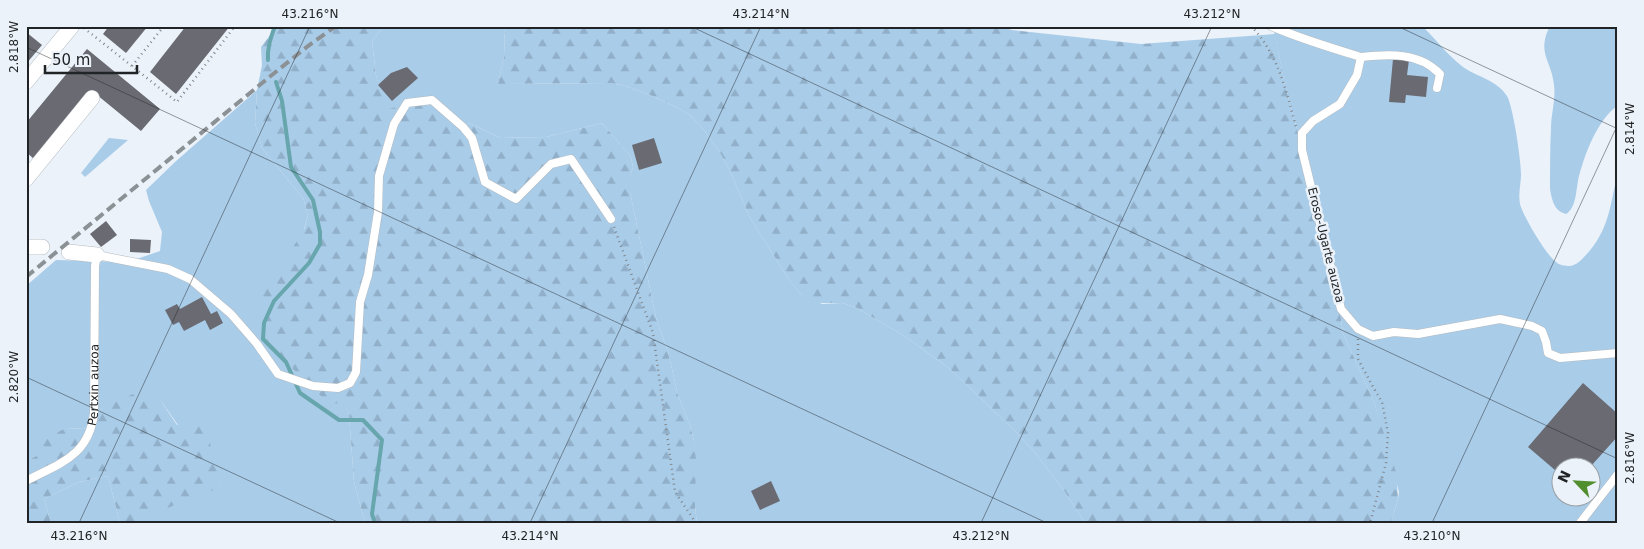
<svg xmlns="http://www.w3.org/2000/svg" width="1644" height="549" font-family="'DejaVu Sans',sans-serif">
  <defs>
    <pattern id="forest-firs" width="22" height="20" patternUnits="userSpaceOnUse" patternTransform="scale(1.25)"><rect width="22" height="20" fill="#a9cce9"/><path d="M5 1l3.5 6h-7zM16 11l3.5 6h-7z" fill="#91afc8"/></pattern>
  </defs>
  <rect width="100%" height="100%" fill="#ebf2f9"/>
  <!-- grass -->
  <g fill="#a9cce9" fill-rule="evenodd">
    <path d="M384,26H505L504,56L498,84L609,83L622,85L648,94L678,108L691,116L703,129L719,151L729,169L750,218L790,281L801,294L822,304L842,303L855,307L906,337L950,369L1013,429L1032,449L1063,489L1085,523H697L695,506L694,441L690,425L678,395L668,352L656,318L630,192V176L633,167L631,157L602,123L546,137L501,138L469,123L461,128L385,110L376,75L372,41Z"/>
    <path d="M1273,26H1422C1436,39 1447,55 1463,67C1477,77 1497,80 1507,96C1513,106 1521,160 1521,174C1521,184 1518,194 1520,204C1523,216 1546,255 1556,262C1559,265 1565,266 1570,266C1577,265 1581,260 1586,255C1610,229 1610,204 1618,172V523H1391L1398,499L1399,492L1374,402L1343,333L1336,285L1314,192L1285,85ZM1562,466H1592V496H1562Z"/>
    <path d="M1550,26H1603L1618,28V105C1597,121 1586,151 1579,176C1576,187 1577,208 1566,214C1554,211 1552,200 1550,189C1550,169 1550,148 1551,128C1551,114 1556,99 1554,85C1552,61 1536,53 1550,26Z"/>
    <path d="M257,90L255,123L262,148L303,198L308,215L304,229L332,403H344L349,414L354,482L365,523H150L146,516L221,486L161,401L102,408L84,429L66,428L36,456L26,461V286L56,260L128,262L160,251L162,232L149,201L146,190L175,162Z"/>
    <path d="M109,138L128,140L85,177L81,173Z"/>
    <path d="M108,476L120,523H51L44,499L79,482Z"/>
  </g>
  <!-- forest -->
  <g fill="url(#forest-firs)">
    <path d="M277,26H384L372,41L376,75L386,110L418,100L461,128L469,123L501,138L546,137L602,123L631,157L633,167L630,176V192L656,318L668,352L678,395L690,425L694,441L696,460L695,506L697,523H365L354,482L349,414L344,404L332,403L322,397L290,366L266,338L258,321L262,296L304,230L308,215L303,198L262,148L255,123L257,90L262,65L261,47Z"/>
    <path d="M505,26H998L1012,30L1141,44L1275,34L1285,85L1314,192L1336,285L1343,333L1374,402L1396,472L1398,499L1391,523H1085L1063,489L1032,449L1013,429L950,369L906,337L855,307L842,303H815L801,294L790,281L750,218L729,169L719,151L703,129L691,116L678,108L648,94L622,85L609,83L498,84L504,56Z"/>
    <path d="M133,394L161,401L177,425L205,423L221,487L147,516L150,523H120L108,476L79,482L44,499L51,523H26V461L36,456L40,441L66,428L84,429L102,408Z"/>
  </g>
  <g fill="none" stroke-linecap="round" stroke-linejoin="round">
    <!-- stream -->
    <g stroke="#67a6ac" stroke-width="4">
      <path d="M268,60C267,48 271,37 275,26"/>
      <path d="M276,82L282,101L291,167L313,200L320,232V244L309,263L274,301L264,323L263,339L286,362L300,393L339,420H363L382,440L372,514L375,523"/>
    </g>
  </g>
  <!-- building -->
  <g fill="#6a6b72">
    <path d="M109,26H148L126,53L103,34Z"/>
    <path d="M186,26H230L176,94L150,72Z"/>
    <path d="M26,32L42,45L26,64Z"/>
    <path d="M87,49L160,109L141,131L91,90L34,159L26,152V123Z"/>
    <path d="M1393,59L1409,60L1407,75L1428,77L1426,97L1406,95L1405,103L1389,102Z"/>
    <path d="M407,67L418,78L392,101L378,85L391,73Z"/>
    <path d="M654,138L662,163L639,170L632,145Z"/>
    <path d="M106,221L117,235L101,247L90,234Z"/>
    <path d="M130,239L151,240L150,253L130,252Z"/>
    <path d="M202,297L211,314L217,311L223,323L210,330L205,320L184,331L179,322L173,325L165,310L177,304L180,309Z"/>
    <path d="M1583,383L1618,414V436L1591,466H1562V476L1528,447Z"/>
    <path d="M771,481L780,501L760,510L751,491Z"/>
  </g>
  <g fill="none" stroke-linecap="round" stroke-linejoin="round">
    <defs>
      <g id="lane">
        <path d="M1271,26C1301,39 1331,48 1361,57"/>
        <path d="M1437,88L1440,74C1419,52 1389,54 1361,57L1357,75L1340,104L1313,121L1302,133V150L1341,309L1358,329L1373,336L1394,332L1418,334L1500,319L1532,326L1542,331L1546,342L1548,353L1560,358L1618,353"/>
        <path id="s1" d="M26,481C60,463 89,456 94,413L95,266L97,255L168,269L190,279L231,314L257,344L278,374L313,386L338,388L350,383L356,372L360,302L368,275L378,212L379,176L394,124L407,103L432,100L463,127L472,138L485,182L516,199L551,164L571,159L611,219"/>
        <path d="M1580,523L1618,474"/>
      </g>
      <g id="street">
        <path d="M26,82L72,26"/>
        <path d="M26,179L92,98"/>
        <path d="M26,247H42"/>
        <path d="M69,252L97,255"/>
      </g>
    </defs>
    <!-- lane casing -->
    <use href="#lane" stroke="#b5bcc2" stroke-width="9"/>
    <!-- street casing -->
    <use href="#street" stroke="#b5bcc2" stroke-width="16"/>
    <!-- path -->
    <g stroke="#81868b" stroke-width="2.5" stroke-dasharray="1 4" stroke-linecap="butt">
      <path d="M1251,26C1278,54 1286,90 1296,127"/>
      <path d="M84,28L177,102L235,26"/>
      <path d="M132,66L164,26"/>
      <path d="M614,227L653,333L675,492L696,523"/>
      <path d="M1358,339V359L1372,385L1382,402L1388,433L1386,463L1370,523"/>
    </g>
    <!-- lane -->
    <use href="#lane" stroke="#fff" stroke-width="8"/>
    <!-- street -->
    <use href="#street" stroke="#fff" stroke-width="15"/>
    <!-- rail -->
    <path stroke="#8b9195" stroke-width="4" stroke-dasharray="10 5" stroke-linecap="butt" d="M26,277L267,79L308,46L336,26"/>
  </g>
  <!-- ticks -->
  <path fill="none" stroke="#212426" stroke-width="1" stroke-opacity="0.45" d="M690,26L1618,459M1397,26L1618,129M26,47L1047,523M26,377L340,523M79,523L310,26M530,523L761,26M981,523L1212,26M1432,523L1618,124"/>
  <g text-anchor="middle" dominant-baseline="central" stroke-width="5" stroke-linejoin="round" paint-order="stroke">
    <!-- street labels -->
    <g font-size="12" fill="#212426" stroke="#ebf2f9">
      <text transform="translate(1326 245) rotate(76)">Eroso-Ugarte auzoa</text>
      <text stroke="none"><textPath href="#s1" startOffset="130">Pertxin auzoa</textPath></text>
    </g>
  </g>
  <!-- border -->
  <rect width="1644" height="549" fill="none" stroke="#ebf2f9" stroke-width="55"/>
  <!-- north arrow -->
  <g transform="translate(1576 482) rotate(295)"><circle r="24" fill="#ebf2f9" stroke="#9aa0a5"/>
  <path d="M0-4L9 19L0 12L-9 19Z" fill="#508e2e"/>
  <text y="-8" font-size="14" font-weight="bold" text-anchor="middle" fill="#212426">N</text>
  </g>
  <!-- scale -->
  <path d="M45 65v8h92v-8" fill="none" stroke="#212426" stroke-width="2.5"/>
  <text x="52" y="65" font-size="15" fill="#212426" stroke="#ebf2f9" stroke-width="4" paint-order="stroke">50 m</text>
  <rect x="28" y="28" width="1588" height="494" fill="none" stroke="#212426" stroke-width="2"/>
  <g font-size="12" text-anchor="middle" fill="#212426">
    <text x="310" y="18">43.216°N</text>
    <text x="761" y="18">43.214°N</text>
    <text x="1212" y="18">43.212°N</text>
    <text transform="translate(14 47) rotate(-90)" y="4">2.818°W</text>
    <text transform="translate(1630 129) rotate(-90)" y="4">2.814°W</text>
    <text transform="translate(14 377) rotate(-90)" y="4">2.820°W</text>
    <text transform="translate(1630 458) rotate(-90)" y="4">2.816°W</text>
    <text x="79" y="540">43.216°N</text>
    <text x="530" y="540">43.214°N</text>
    <text x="981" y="540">43.212°N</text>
    <text x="1432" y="540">43.210°N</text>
  </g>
</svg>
